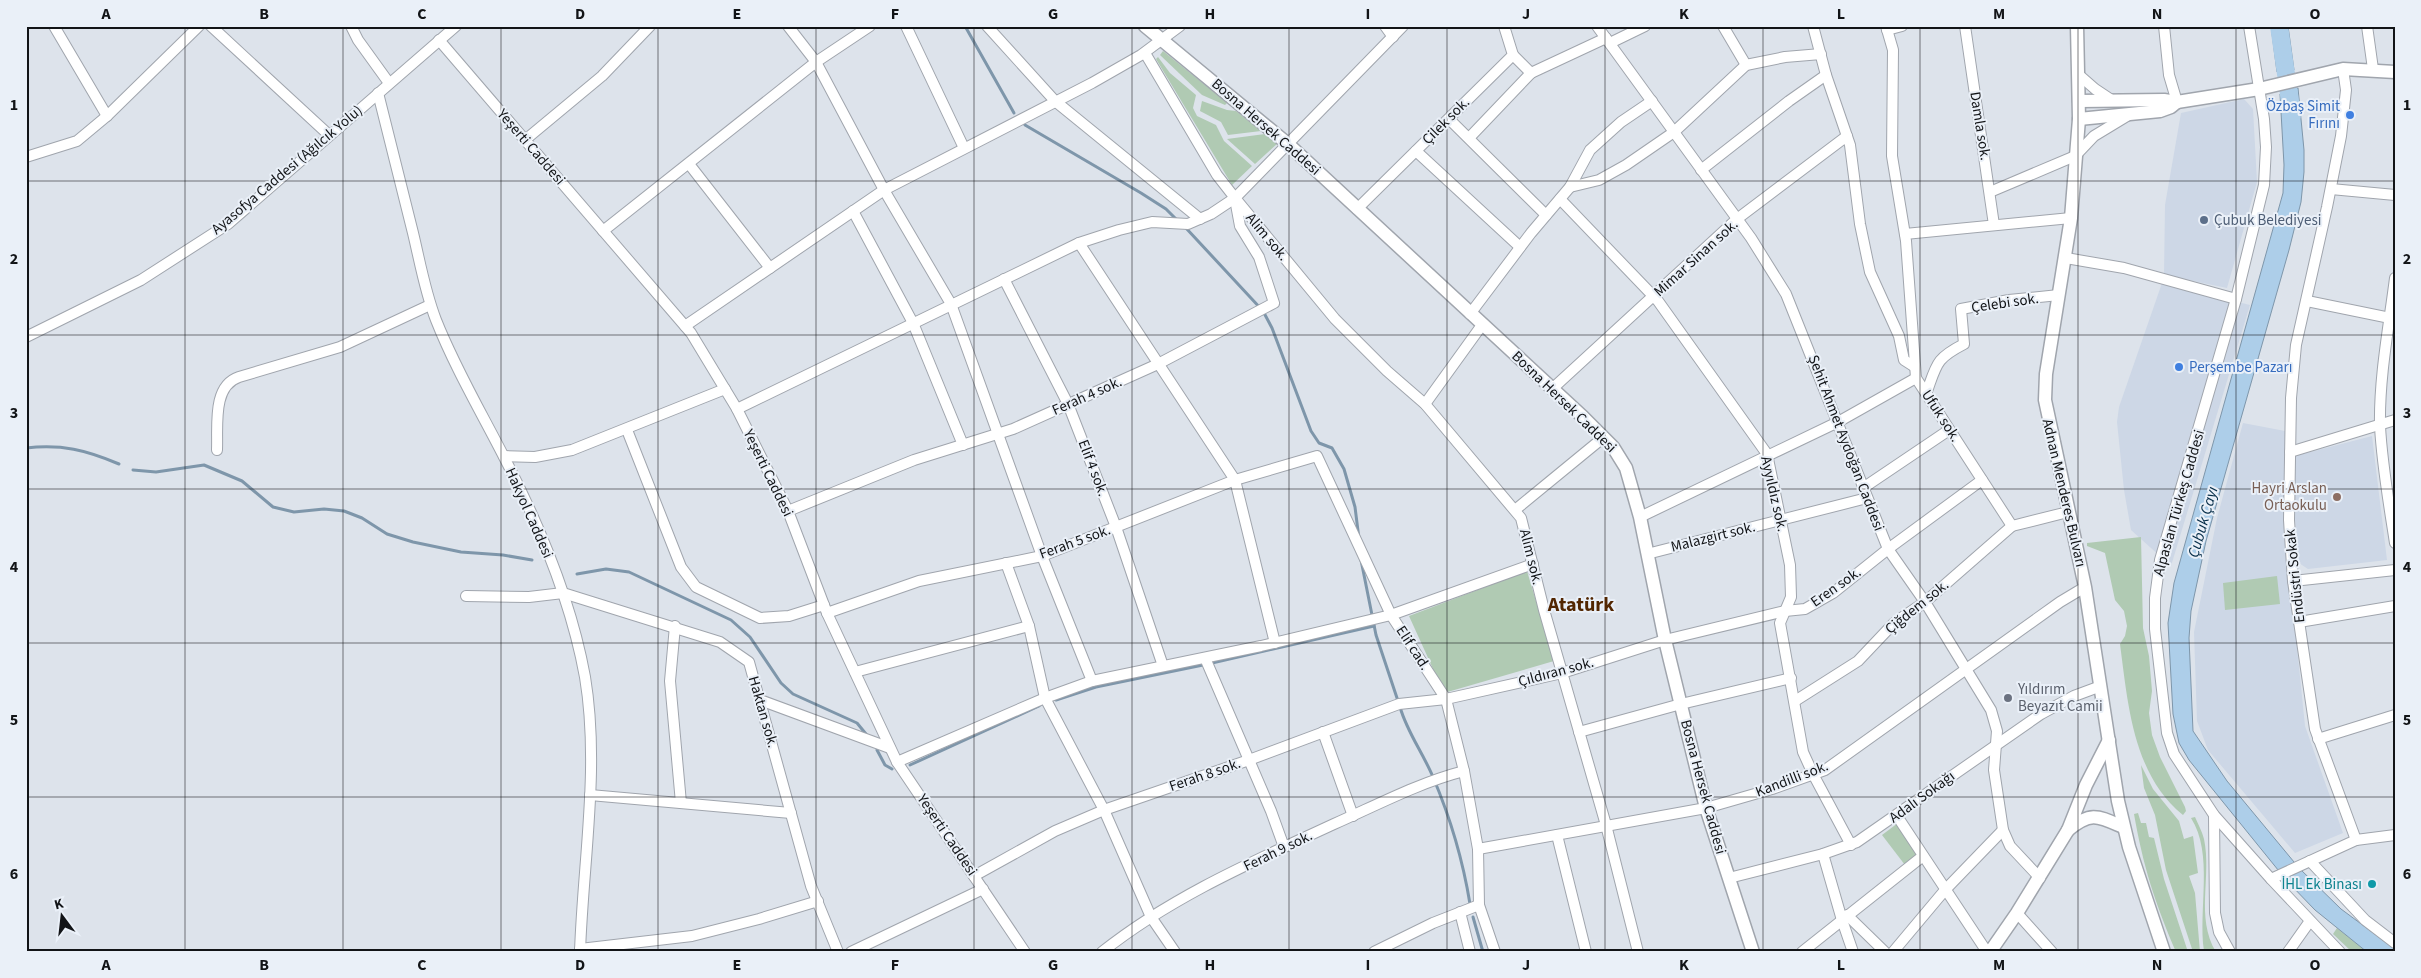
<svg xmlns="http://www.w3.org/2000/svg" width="2421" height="978" font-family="'Source Sans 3',sans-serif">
  <rect width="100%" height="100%" fill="#dde3eb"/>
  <!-- built -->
  <g fill="#cdd7e6">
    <path d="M2244,99L2253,109L2257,182L2227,288L2164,275L2165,205L2181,113Z"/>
    <path d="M2162,283L2250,305L2171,566L2131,530L2124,490L2117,422L2119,407Z"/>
    <path d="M2243,423L2285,431V529L2305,726L2343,833L2295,853L2208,750L2197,721L2194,632L2217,518Z"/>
    <path d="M2372,436L2387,560L2308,569L2299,563L2294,507L2295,456Z"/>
  </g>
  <!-- green -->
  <g fill="#b0cab3">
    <path d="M1163,51L1226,102L1227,103L1225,105L1202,95L1160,55Z"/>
    <path d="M1158,57L1170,73L1196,95L1193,108L1197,116L1216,125L1224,141L1252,166L1232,185L1156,59Z"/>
    <path d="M1202,101L1227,110L1236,111L1261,131L1228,135L1221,122L1200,111Z"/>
    <path d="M1265,134L1277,144L1255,164L1227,139Z"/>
    <path d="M2141,537L2143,628L2149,656L2152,691L2149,713L2152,735L2160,757L2185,807L2186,811L2183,815C2133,775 2128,704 2120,644L2125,636L2127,626L2124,611L2115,600L2105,553L2087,546V543Z"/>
    <path d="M1527,571L1554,661L1444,693L1409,616Z"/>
    <path d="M2277,576L2280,604L2225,610L2223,583Z"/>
    <path d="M2141,765L2153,789L2179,821L2184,839L2193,836L2198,873L2189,876L2195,893L2200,952H2193L2166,870L2155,815L2144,788Z"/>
    <path d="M2138,813L2141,823H2146L2149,837L2154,838L2164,879L2188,952H2176C2155,903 2143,866 2134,814Z"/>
    <path d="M2195,817C2198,824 2202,831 2204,839C2212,877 2195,917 2216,952L2204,951C2198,909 2214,854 2191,818Z"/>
    <path d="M1898,823L1917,855L1905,865L1882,835Z"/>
    <path d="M2337,928L2367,952H2352L2333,934Z"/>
  </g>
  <!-- water -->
  <g fill="#adcee9" stroke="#7e96aa">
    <path d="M2271,26H2288L2294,70L2277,72Z"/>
    <path d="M2298,88L2304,150V172L2301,202L2289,250L2206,541L2191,611L2189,638L2193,731L2227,781L2299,868L2341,909L2395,949V952H2367L2315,910L2287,881L2189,760L2179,743L2173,714L2168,623L2174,583L2283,193L2284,165L2280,94Z"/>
  </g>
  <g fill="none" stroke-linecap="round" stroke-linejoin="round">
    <!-- stream -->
    <g stroke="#7e96aa" stroke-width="3">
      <path d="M965,26L1014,113"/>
      <path d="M1025,125L1141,193L1166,209L1178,221"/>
      <path d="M1185,227L1263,311L1272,328L1311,431L1319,443L1332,448L1344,469L1355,507L1359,539"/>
      <path d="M26,448C62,444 86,450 119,464"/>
      <path d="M133,470L156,472L204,465L242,481L273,507L294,512L324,509L344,511L362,518L387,534L413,542L461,552L503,555L532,560"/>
      <path d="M1361,560L1376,635L1398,701"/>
      <path d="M577,574L606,569L629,572L731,620L750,637L781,683L793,694L857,723L866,734"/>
      <path d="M1212,663L1374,626"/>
      <path d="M1056,700L1096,687L1203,665"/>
      <path d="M1400,707C1407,732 1423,753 1433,777C1450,817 1463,861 1470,904"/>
      <path d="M877,750L885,765L892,769"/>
      <path d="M910,765L1039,706"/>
      <path d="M1473,917L1483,952"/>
    </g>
    <!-- river -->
    <path stroke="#adcee9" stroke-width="18" d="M2279,26L2292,115"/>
    <defs>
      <g id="minor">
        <path d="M54,26L107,116"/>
        <path d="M211,26L329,135"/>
        <path d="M351,26L358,40L389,83"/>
        <path d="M788,26L816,62L884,190L951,304L1042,556L1092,681"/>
        <path d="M906,26L964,148"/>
        <path d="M987,26L1055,101L1200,219"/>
        <path d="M1385,26L1393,37"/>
        <path d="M1597,26L1751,238L1786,294L1888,549L1925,602L1991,710L1997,731L1994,770L2003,830L2010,846L2040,878"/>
        <path d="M1723,26L1746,65"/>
        <path d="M1813,26L1826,75L1850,145L1860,224L1870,272L1899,336L1904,360L1915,367"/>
        <path d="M1886,26L1893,50L1892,156L1906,241L1916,378L2012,526L2068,512"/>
        <path d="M1965,26L1994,225"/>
        <path d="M2164,26L2169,75L2177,102"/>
        <path d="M2249,26L2264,119L2266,147L2264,185L2236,299L2160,560L2155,598V629L2167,733L2174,754L2214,815L2271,879L2340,952"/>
        <path d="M2367,26L2373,69"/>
        <path d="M1887,30L1902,26"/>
        <path d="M439,40L691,333L737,409L788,511L827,613L897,762L1025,952"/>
        <path d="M1610,43L1645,26"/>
        <path d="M1145,53L1217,175L1235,198L1335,319L1387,371L1425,404L1521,518L1544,610L1606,825L1638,952"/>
        <path d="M2343,69L2346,90L2341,136L2327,207L2296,345L2291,398L2289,520L2293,581L2315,729L2356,840"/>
        <path d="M1531,73L1606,38"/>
        <path d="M2079,75L2095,89L2113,101"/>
        <path d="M378,93C390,140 401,186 413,233C420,262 425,292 436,320C455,368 481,412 504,457C540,526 571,600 585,677C600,767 583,861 580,952"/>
        <path d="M1449,119L1546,215"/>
        <path d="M1469,138L1531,73L1513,55"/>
        <path d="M525,140L602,76L650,26"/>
        <path d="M1416,151L1520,247"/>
        <path d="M26,157L77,141L107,116L199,26"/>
        <path d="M689,164L770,268"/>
        <path d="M1701,170L1789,101L1826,75"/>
        <path d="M1570,187L1599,180L1626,165L1674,132L1746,65L1785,57L1821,54"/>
        <path d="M2331,189L2395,195"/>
        <path d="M1990,192L2075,156L2094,136L2127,116"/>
        <path d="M1560,199L1658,301L1767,454L1790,565L1791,597L1780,623L1803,752L1813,774L1851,845"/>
        <path d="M1357,209L1513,55L1504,26"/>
        <path d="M853,211L913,323L963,445"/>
        <path d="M603,231L816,62L870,26"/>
        <path d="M1905,234L2071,218"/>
        <path d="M1079,243L1235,480L1275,643"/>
        <path d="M2066,258L2124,268L2236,299"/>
        <path d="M2395,278C2389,326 2379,377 2380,426C2382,465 2389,504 2395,543"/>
        <path d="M1004,279L1068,404L1116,527L1163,666"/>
        <path d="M2307,301L2390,318L2395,322"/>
        <path d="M1470,314L1531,233L1570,187L1590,150L1621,122L1652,101"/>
        <path d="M685,326L884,190L1092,83L1141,55L1180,26"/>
        <path d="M26,337L141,280L228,224L456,26"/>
        <path d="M1552,389L1737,219L1847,136"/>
        <path d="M1926,394C1937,364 1935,359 1964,344L1961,309L2009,300L2059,295"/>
        <path d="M1425,404L1482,325"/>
        <path d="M737,409L1079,243L1119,230L1152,222L1188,224L1211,214L1235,198L1403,26"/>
        <path d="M627,430L681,567L696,587L760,618L789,616L824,605"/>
        <path d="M217,450C218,426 212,386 239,377L340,347L430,305"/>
        <path d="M2290,452L2395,420"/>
        <path d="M504,456L535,457L572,450L725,389"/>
        <path d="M1863,488L1949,430"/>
        <path d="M1515,510L1604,437"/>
        <path d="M788,511L914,460L1013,429L1158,364L1274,303L1259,257L1240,226L1235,199"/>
        <path d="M1640,517L1838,422L1916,378"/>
        <path d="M1647,554L1867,498"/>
        <path d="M1006,563L1029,626L1045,698L1104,810L1151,917L1175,952"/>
        <path d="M2293,581L2395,570"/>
        <path d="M466,596L529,597L563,593L720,642L749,662L811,886L838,952"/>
        <path d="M827,613L919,581L1042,556L1235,480L1317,456L1391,615L1446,699L1464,771L1478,849L1479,905L1495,952"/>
        <path d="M2299,622L2395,606"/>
        <path d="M675,626L670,681L681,803"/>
        <path d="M1205,658L1271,811L1284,847"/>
        <path d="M855,672L1029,626"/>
        <path d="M760,700L890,748"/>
        <path d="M1795,701L1858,661L1894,623L1925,602L2012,526"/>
        <path d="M1323,732L1353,816"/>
        <path d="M1579,732L1681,704L1791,678"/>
        <path d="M2318,739L2395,715"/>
        <path d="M897,762L1045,698L1092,681L1261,646L1391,615L1533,564"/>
        <path d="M590,795L791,813"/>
        <path d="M2214,815L2215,913L2219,932L2230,952"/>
        <path d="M1897,816L1987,952"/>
        <path d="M1557,835L1586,952"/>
        <path d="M1478,849L1706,808L1772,789L1825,770L2060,602L2085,587"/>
        <path d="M1823,854L1842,920L1853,952"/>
        <path d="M2310,861L2365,920L2395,943"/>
        <path d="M974,876L1055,831L1104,810L1249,760L1399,704L1446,699L1562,673L1665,640L1785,611L1805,609L1833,593L1888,549L1982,480"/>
        <path d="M1729,878L1823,854L1857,842L2041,714L2074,696L2101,686"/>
        <path d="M2271,879L2356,840L2395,835"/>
        <path d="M1460,912L1470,952"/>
        <path d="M2017,913L2052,952"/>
        <path d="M1847,915L1885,952"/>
        <path d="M580,949L692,936L759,919L818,901"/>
        <path d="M851,952L983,889"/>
        <path d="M1102,952C1171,897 1254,861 1334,824C1377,805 1418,783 1464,771"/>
        <path d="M1374,952L1433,923L1479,905"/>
        <path d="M1802,952L1923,856"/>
        <path d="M1893,952L1945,890L2003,830"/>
        <path d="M2288,952L2310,921"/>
      </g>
      <g id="major">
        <path d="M1145,26L1289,145L1583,417L1613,447L1626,468L1640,517L1665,640L1706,808L1753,952"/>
        <path d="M2077,26L2079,119L2071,218L2046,374L2045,400L2085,587L2118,801L2129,847L2164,952"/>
        <path d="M2079,101L2164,100L2177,102"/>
        <path d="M2177,102L2259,89L2343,69L2395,72"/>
        <path d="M2079,119L2160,111L2171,107L2177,102"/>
        <path d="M2109,740L2086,785L2068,830C2091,811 2098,816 2123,827"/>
        <path d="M1990,952L2017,913L2068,830"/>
      </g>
    </defs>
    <!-- minor casing -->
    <use href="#minor" stroke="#a0a5ad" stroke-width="12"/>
    <!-- major casing -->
    <use href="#major" stroke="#a0a5ad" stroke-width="15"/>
    <!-- minor -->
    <use href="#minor" stroke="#fff" stroke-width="10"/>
    <!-- major -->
    <use href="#major" stroke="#fff" stroke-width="12"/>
  </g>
  <!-- grid -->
  <path fill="none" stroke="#121417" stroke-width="1" stroke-opacity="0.55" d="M185,26V952M343,26V952M501,26V952M658,26V952M816,26V952M974,26V952M1132,26V952M1289,26V952M1447,26V952M1605,26V952M1763,26V952M1920,26V952M2078,26V952M2236,26V952M26,181H2395M26,335H2395M26,489H2395M26,643H2395M26,797H2395"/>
  <!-- markers -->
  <g fill="#3f7fe0" stroke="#eaf0f8" stroke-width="2">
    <circle cx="2350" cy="115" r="5"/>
    <circle cx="2179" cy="367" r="5"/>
  </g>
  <circle fill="#5c6f8a" stroke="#eaf0f8" stroke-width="2" cx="2204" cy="220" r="5"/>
  <circle fill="#8d6e63" stroke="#eaf0f8" stroke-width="2" cx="2337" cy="497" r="5"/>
  <circle fill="#6b7280" stroke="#eaf0f8" stroke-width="2" cx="2008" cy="698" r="5"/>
  <circle fill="#0f9aa8" stroke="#eaf0f8" stroke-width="2" cx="2372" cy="884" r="5"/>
  <g text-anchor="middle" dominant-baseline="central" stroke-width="4" stroke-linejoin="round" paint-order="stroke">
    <!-- shop labels -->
    <g font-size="15" fill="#366cbe" stroke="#eaf0f8" text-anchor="end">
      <text x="2340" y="106">Özbaş Simit<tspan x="2340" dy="17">Fırını</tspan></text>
      <text x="2189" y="367" text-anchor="start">Perşembe Pazarı</text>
    </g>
    <!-- street labels -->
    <g font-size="15" fill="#121417" stroke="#eaf0f8">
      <text transform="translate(1446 121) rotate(-45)">Çilek sok.</text>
      <text transform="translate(1980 126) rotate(81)">Damla sok.</text>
      <text transform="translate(1266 127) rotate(41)">Bosna Hersek Caddesi</text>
      <text transform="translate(531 147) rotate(49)">Yeşerti Caddesi</text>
      <text transform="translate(287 170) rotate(-40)">Ayasofya Caddesi (Ağılcık Yolu)</text>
      <text transform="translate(1267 237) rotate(50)">Alim sok.</text>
      <text transform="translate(1696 258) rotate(-42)">Mimar Sinan sok.</text>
      <text transform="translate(2005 303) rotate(-8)">Çelebi sok.</text>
      <text transform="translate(1087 396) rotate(-24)">Ferah 4 sok.</text>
      <text transform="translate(1564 402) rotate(44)">Bosna Hersek Caddesi</text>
      <text transform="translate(1941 416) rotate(57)">Ufuk sok.</text>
      <text transform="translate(1846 443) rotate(69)">Şehit Ahmet Aydoğan Caddesi</text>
      <text transform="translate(1093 468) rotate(69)">Elif 4 sok.</text>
      <text transform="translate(768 473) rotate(64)">Yeşerti Caddesi</text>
      <text transform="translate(2064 493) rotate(77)">Adnan Menderes Bulvarı</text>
      <text transform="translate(1774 494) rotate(77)">Ayyıldız sok.</text>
      <text transform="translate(2179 503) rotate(-74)">Alpaslan Türkeş Caddesi</text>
      <text transform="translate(529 513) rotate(66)">Hakyol Caddesi</text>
      <text transform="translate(1713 537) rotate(-14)">Malazgirt sok.</text>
      <text transform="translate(1075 542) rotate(-20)">Ferah 5 sok.</text>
      <text transform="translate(1531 557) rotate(76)">Alim sok.</text>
      <text transform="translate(2295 576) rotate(-96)">Endüstri Sokak</text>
      <text transform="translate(1836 587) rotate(-35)">Eren sok.</text>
      <text transform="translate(1917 607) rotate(-39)">Çiğdem sok.</text>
      <text transform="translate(1413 648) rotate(57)">Elif cad.</text>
      <text transform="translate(1556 672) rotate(-15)">Çıldıran sok.</text>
      <text transform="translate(763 712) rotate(74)">Haktan sok.</text>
      <text transform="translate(1205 775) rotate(-19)">Ferah 8 sok.</text>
      <text transform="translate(1792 779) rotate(-21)">Kandilli sok.</text>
      <text transform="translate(1703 787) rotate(75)">Bosna Hersek Caddesi</text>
      <text transform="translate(1922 797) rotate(-36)">Adalı Sokağı</text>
      <text transform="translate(947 835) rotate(56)">Yeşerti Caddesi</text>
      <text transform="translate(1278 851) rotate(-26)">Ferah 9 sok.</text>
    </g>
    <!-- service labels -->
    <g font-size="15" fill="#4e5e75" stroke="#eaf0f8" text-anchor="start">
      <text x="2214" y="220">Çubuk Belediyesi</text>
    </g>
    <!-- education labels -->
    <g font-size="15" fill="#785e54" stroke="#eaf0f8" text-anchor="end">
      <text x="2327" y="488">Hayri Arslan<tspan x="2327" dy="17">Ortaokulu</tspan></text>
    </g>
    <!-- worship labels -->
    <g font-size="15" fill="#5b616d" stroke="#eaf0f8" text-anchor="start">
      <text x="2018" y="689">Yıldırım<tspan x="2018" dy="17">Beyazıt Camii</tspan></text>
    </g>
    <!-- culture labels -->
    <g font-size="15" fill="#0d838f" stroke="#eaf0f8" text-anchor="end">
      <text x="2362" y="884">İHL Ek Binası</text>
    </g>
    <!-- water labels -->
    <g font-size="16" font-style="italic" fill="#052d48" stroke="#eaf0f8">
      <text transform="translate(2203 522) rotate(-74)">Çubuk Çayı</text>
    </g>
    <!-- district labels -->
    <g font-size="20" font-weight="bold" fill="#522601" stroke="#eaf0f8">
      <text x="1581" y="605">Atatürk</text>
    </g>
  </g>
  <!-- border -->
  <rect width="2421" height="978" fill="none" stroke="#eaf0f8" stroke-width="55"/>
  <!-- north arrow -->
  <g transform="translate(62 916) rotate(345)" stroke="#eaf0f8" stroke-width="4" paint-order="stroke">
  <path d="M0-4L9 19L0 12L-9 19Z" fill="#121417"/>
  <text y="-8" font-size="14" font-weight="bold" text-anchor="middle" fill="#121417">K</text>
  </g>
  <rect x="28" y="28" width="2366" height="922" fill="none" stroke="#121417" stroke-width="2"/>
  <g font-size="16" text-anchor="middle" font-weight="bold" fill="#121417">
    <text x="106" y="19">A</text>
    <text x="264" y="19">B</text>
    <text x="422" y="19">C</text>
    <text x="580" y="19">D</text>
    <text x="737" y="19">E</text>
    <text x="895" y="19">F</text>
    <text x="1053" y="19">G</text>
    <text x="1210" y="19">H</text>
    <text x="1368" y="19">I</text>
    <text x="1526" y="19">J</text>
    <text x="1684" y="19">K</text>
    <text x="1841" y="19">L</text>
    <text x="1999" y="19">M</text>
    <text x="2157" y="19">N</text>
    <text x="2315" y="19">O</text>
    <text x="14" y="110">1</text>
    <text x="2407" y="110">1</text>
    <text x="14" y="264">2</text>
    <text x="2407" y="264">2</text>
    <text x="14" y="418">3</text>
    <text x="2407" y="418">3</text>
    <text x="14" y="572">4</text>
    <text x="2407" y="572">4</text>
    <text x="14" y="725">5</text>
    <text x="2407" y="725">5</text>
    <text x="14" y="879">6</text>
    <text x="2407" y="879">6</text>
    <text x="106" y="970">A</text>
    <text x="264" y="970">B</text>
    <text x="422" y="970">C</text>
    <text x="580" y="970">D</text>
    <text x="737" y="970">E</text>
    <text x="895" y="970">F</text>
    <text x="1053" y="970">G</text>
    <text x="1210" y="970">H</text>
    <text x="1368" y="970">I</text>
    <text x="1526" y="970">J</text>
    <text x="1684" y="970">K</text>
    <text x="1841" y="970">L</text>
    <text x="1999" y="970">M</text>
    <text x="2157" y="970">N</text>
    <text x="2315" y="970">O</text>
  </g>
</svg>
